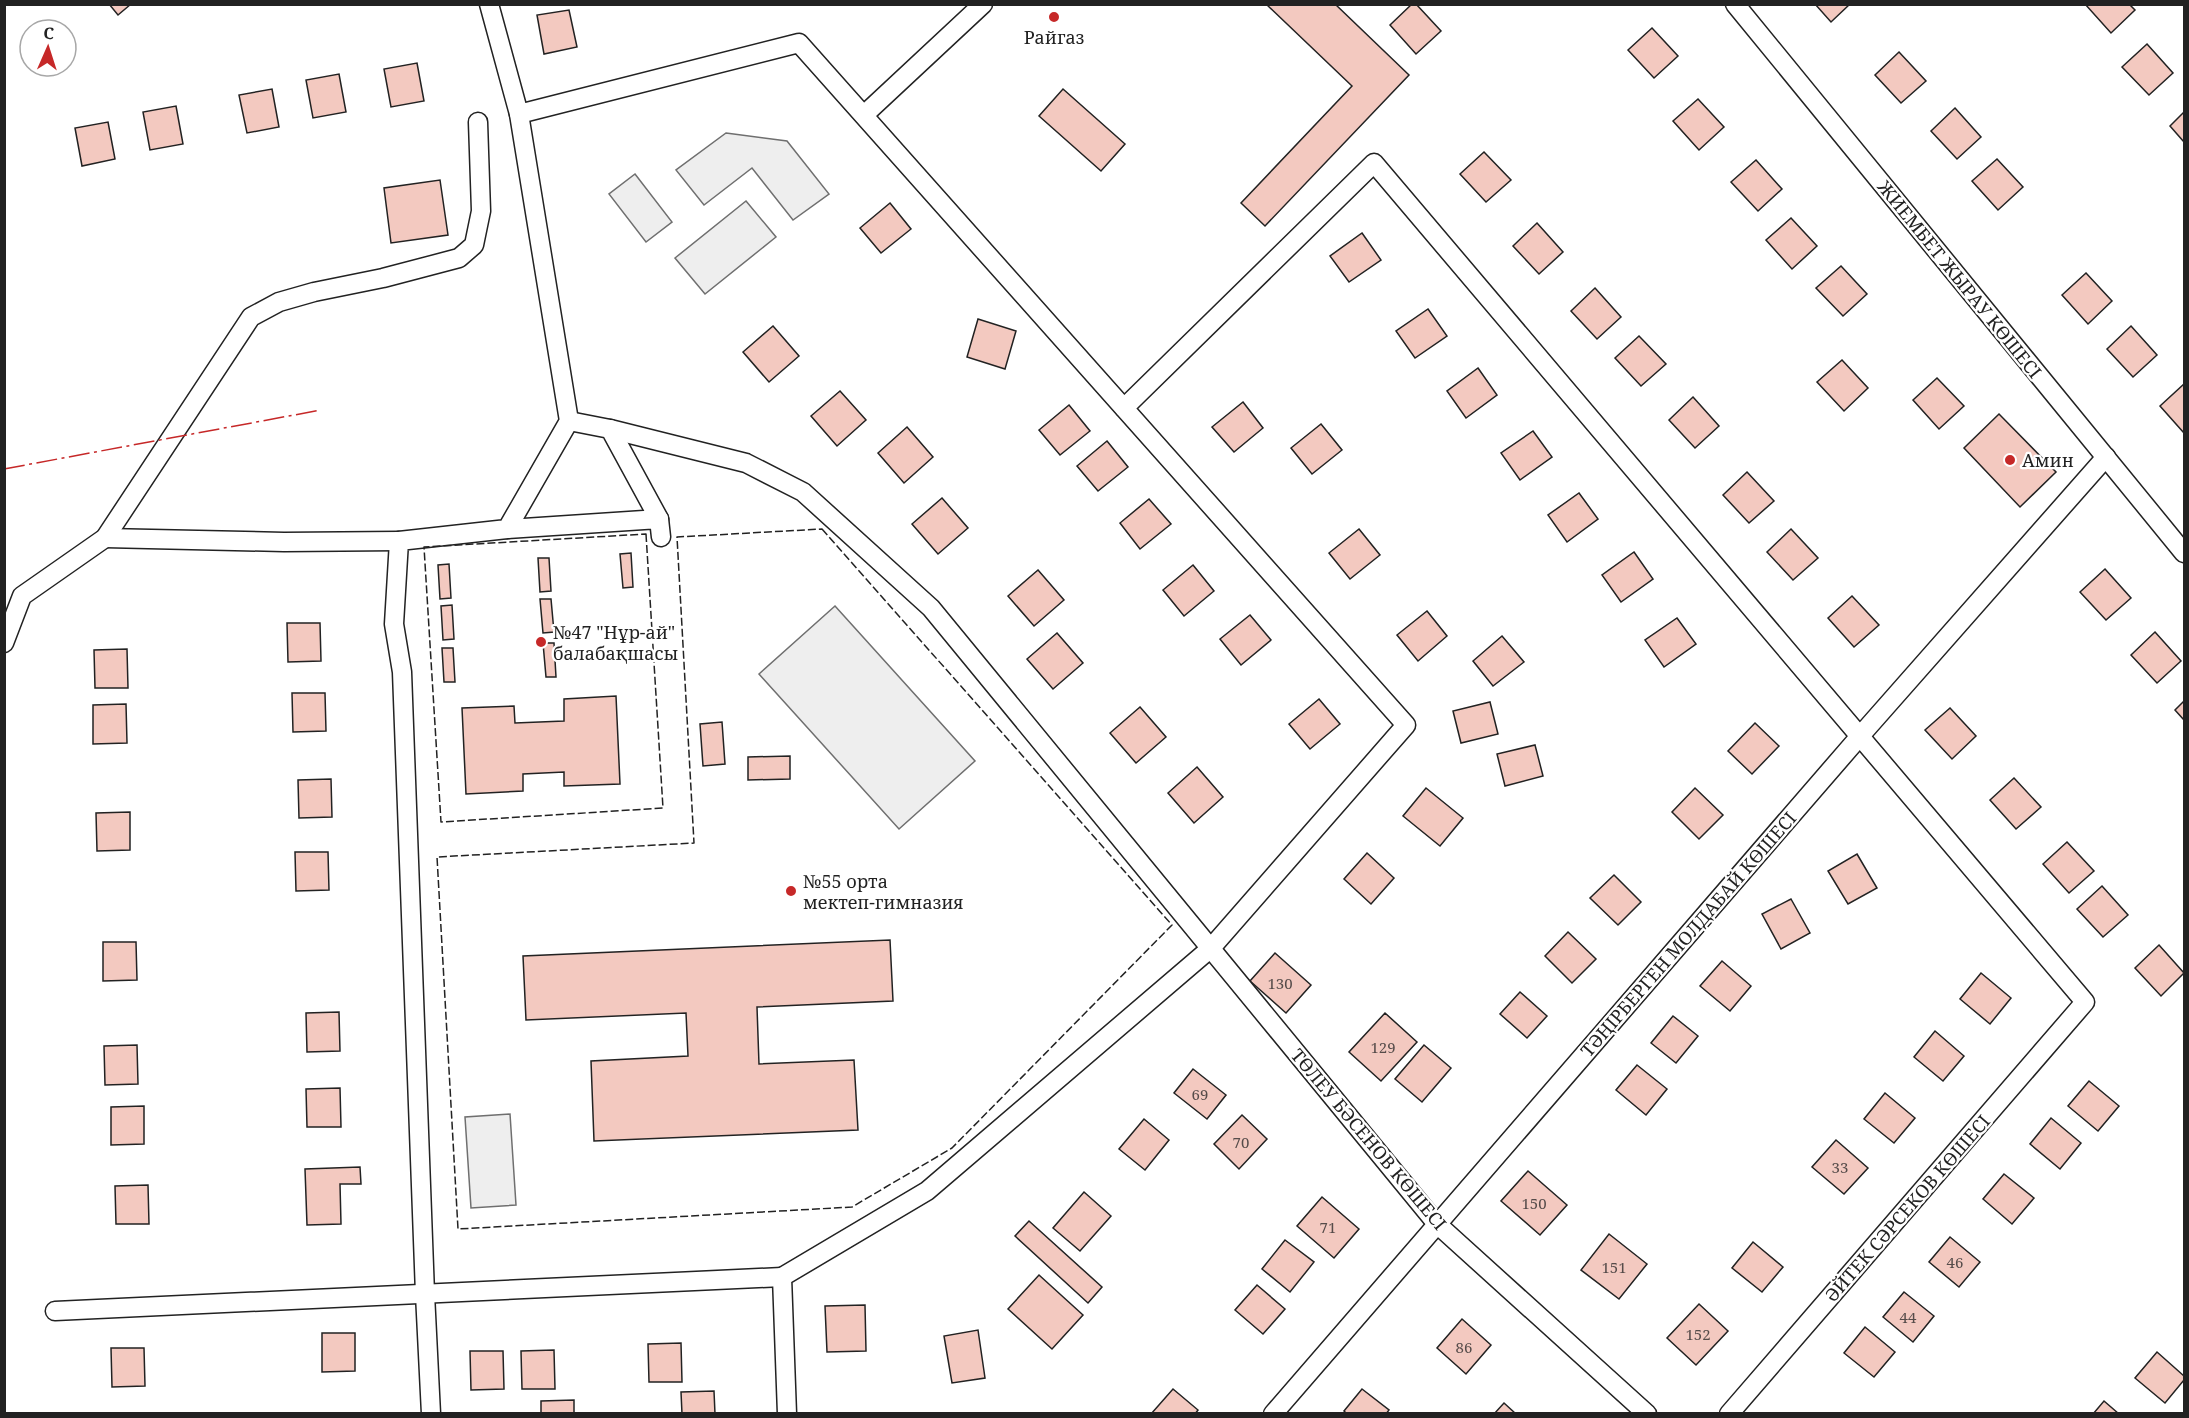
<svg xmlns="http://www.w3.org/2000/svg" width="2189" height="1418" font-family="'Noto Serif',serif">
  <rect width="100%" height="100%" fill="#fff"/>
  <!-- green -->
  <g fill="#eee" stroke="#6f6f6f" stroke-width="1.5">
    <path d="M726,133L787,141L829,194L793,220L752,168L704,205L676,170Z"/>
    <path d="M635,174L672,222L646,242L609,194Z"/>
    <path d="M746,201L776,237L705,294L675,258Z"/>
    <path d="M835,606L975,761L899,829L759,674Z"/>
    <path d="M510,1114L516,1205L471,1208L465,1117Z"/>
  </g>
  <!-- building -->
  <g fill="#f3c9c0" stroke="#222" stroke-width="1.5">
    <path d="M109,4H131L118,15Z"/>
    <path d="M1266,4H1335L1409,75L1265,226L1241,203L1352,86Z"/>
    <path d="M1412,4H1416L1441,31L1416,54L1390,25Z"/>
    <path d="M1815,4H1850L1831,22Z"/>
    <path d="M2085,4H2129L2135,10L2111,33Z"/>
    <path d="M569,10L577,47L544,54L537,15Z"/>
    <path d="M1652,28L1678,56L1654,78L1628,50Z"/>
    <path d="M2147,44L2173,73L2149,95L2122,67Z"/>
    <path d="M1899,52L1926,81L1901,103L1875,75Z"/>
    <path d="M417,63L424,101L391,107L384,69Z"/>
    <path d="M339,74L346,112L313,118L306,80Z"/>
    <path d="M272,89L279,127L247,133L239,95Z"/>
    <path d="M1063,89L1125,144L1101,171L1039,116Z"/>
    <path d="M1698,99L1724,127L1699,150L1673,121Z"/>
    <path d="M176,106L183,144L150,150L143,112Z"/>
    <path d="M1955,108L1981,137L1957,159L1931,131Z"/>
    <path d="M2184,112V142L2170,126Z"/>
    <path d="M108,122L115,159L82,166L75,128Z"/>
    <path d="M1484,152L1511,180L1486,202L1460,174Z"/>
    <path d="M1997,159L2023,187L1998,210L1972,181Z"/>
    <path d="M1756,160L1782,189L1758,211L1731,182Z"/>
    <path d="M440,180L448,235L391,243L384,188Z"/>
    <path d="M890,203L911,229L881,253L860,228Z"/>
    <path d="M1791,218L1817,246L1792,269L1766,240Z"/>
    <path d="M1537,223L1563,252L1539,274L1513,246Z"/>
    <path d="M1362,233L1381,260L1349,282L1330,256Z"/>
    <path d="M1841,266L1867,294L1843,316L1816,288Z"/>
    <path d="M2086,273L2112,301L2088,324L2062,295Z"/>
    <path d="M1595,288L1621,317L1597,339L1571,311Z"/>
    <path d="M1428,309L1447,336L1415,358L1396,331Z"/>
    <path d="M978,319L1016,331L1005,369L967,357Z"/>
    <path d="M773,326L799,356L769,382L743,352Z"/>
    <path d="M2131,326L2157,355L2133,377L2107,349Z"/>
    <path d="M1639,336L1666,364L1641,386L1615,358Z"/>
    <path d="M1842,360L1868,388L1844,411L1817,382Z"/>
    <path d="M1478,368L1497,395L1466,418L1447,391Z"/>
    <path d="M1937,378L1964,406L1939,429L1913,400Z"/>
    <path d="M2184,384V433L2160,406Z"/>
    <path d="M840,391L866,420L837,446L811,416Z"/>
    <path d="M1693,397L1719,426L1695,448L1669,420Z"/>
    <path d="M1243,402L1263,428L1234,452L1212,427Z"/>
    <path d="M1069,405L1090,431L1060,455L1039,430Z"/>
    <path d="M1999,414L2056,472L2020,507L1964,448Z"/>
    <path d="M1321,424L1342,450L1312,474L1291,448Z"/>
    <path d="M907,427L933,457L904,483L878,453Z"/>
    <path d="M1533,431L1552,457L1520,480L1501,453Z"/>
    <path d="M1107,441L1128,467L1098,491L1077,466Z"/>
    <path d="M1747,472L1774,501L1749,523L1723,495Z"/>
    <path d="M1579,493L1598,519L1567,542L1548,515Z"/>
    <path d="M942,498L968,528L938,554L912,524Z"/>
    <path d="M1149,499L1171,524L1140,549L1120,523Z"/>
    <path d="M1359,529L1380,555L1350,579L1329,553Z"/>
    <path d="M1791,529L1818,558L1793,580L1767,552Z"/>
    <path d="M1634,552L1653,579L1621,602L1602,575Z"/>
    <path d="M631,553L633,587L623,588L620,554Z"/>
    <path d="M538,558H549L551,591L540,592Z"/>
    <path d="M449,564L451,598L440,599L438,565Z"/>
    <path d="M1193,565L1214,591L1184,616L1163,590Z"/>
    <path d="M2105,569L2131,598L2106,620L2080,592Z"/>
    <path d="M1038,570L1064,600L1034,626L1008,596Z"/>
    <path d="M1852,596L1879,625L1854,647L1828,618Z"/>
    <path d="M540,599H551L554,632L543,633Z"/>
    <path d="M452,605L454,639L443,640L441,606Z"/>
    <path d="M1427,611L1447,636L1418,661L1397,635Z"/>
    <path d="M1250,615L1271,640L1241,665L1220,639Z"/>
    <path d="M1677,618L1696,644L1664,667L1645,640Z"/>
    <path d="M287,623H320L321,661L288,662Z"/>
    <path d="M2155,632L2181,661L2157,683L2131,655Z"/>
    <path d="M1057,633L1083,663L1053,689L1027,659Z"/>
    <path d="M1502,636L1524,662L1493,686L1473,661Z"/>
    <path d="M543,643H554L556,677H546Z"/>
    <path d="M442,648H453L455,682H444Z"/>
    <path d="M127,649L128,688H95L94,650Z"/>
    <path d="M292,693H325L326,731L293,732Z"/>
    <path d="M616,696L620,784L564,786V772L523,774V791L466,794L462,708L514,706L515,723L564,721V699Z"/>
    <path d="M1319,699L1340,724L1310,749L1289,724Z"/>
    <path d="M2184,701V720L2175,710Z"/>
    <path d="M1490,702L1498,734L1461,743L1453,711Z"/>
    <path d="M126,704L127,743L93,744V705Z"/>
    <path d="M1140,707L1166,737L1136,763L1110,733Z"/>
    <path d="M1950,708L1976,736L1952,759L1925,730Z"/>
    <path d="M722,722L725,764L703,766L700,724Z"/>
    <path d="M1755,723L1779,746L1752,774L1728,751Z"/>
    <path d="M1535,745L1543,776L1505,786L1497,754Z"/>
    <path d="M790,756V779L748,780V757Z"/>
    <path d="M1197,767L1223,797L1194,823L1168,793Z"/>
    <path d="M2014,778L2041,807L2016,829L1990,800Z"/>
    <path d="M331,779L332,817L299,818L298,780Z"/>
    <path d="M1426,788L1463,818L1440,846L1403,816Z"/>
    <path d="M1695,788L1723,815L1699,839L1672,812Z"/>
    <path d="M130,812V850L97,851L96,813Z"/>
    <path d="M2067,842L2094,871L2069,893L2043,864Z"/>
    <path d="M295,852H328L329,890L296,891Z"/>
    <path d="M1367,853L1394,878L1371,904L1344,879Z"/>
    <path d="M1857,854L1877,888L1848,904L1828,871Z"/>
    <path d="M1614,875L1641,902L1618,925L1590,898Z"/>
    <path d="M2102,886L2128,915L2103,937L2077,909Z"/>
    <path d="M1791,899L1810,933L1781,949L1762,914Z"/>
    <path d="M1568,932L1596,959L1572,983L1545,956Z"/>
    <path d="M890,940L893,1001L757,1007L759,1064L854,1060L858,1130L594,1141L591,1061L688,1056L686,1013L526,1020L523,956Z"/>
    <path d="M103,942H136L137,980L103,981Z"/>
    <path d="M2159,945L2184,973L2161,996L2135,968Z"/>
    <path d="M1275,953L1311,985L1286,1013L1250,981Z"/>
    <path d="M1722,961L1751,986L1730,1011L1700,986Z"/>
    <path d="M1981,973L2011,998L1990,1024L1960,999Z"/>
    <path d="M1520,992L1547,1016L1527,1038L1500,1014Z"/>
    <path d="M339,1012L340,1051L307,1052L306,1013Z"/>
    <path d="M1385,1013L1417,1042L1381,1081L1349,1052Z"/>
    <path d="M1673,1016L1698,1036L1676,1063L1651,1043Z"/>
    <path d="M1935,1031L1964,1056L1943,1081L1914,1057Z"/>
    <path d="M137,1045L138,1084L105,1085L104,1046Z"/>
    <path d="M1424,1045L1451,1068L1422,1102L1395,1079Z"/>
    <path d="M1637,1065L1667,1089L1646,1115L1616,1090Z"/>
    <path d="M1193,1069L1226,1095L1207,1119L1174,1093Z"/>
    <path d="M2089,1081L2119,1106L2098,1131L2068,1106Z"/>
    <path d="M340,1088L341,1127H307L306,1089Z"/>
    <path d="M1885,1093L1915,1118L1894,1143L1864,1119Z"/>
    <path d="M144,1106V1144L111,1145V1107Z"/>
    <path d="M1242,1115L1267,1139L1239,1169L1214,1144Z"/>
    <path d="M2051,1118L2081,1143L2060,1169L2030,1144Z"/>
    <path d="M1144,1119L1169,1140L1145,1170L1119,1149Z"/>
    <path d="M1836,1140L1868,1168L1844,1194L1812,1167Z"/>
    <path d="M360,1167L361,1184H340L341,1224L307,1225L305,1169Z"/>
    <path d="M1528,1171L1567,1205L1540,1235L1501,1201Z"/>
    <path d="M2004,1174L2034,1198L2012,1224L1983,1199Z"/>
    <path d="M148,1185L149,1224H116L115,1186Z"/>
    <path d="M1084,1192L1111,1216L1080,1251L1053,1228Z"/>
    <path d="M1322,1197L1359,1229L1334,1258L1297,1226Z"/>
    <path d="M1029,1221L1102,1287L1088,1303L1015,1236Z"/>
    <path d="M1609,1234L1647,1264L1619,1299L1581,1270Z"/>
    <path d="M1950,1237L1980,1262L1959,1287L1929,1262Z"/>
    <path d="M1285,1240L1314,1262L1290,1292L1262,1269Z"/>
    <path d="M1753,1242L1783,1267L1762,1292L1732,1268Z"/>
    <path d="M1039,1275L1083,1315L1052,1349L1008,1309Z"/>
    <path d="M1257,1285L1285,1309L1263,1334L1235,1310Z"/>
    <path d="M1904,1292L1934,1316L1913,1342L1883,1317Z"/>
    <path d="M1699,1304L1728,1331L1696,1365L1667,1338Z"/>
    <path d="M865,1305L866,1351L827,1352L825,1306Z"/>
    <path d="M1462,1319L1491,1345L1466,1374L1437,1348Z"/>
    <path d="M1865,1327L1895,1352L1874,1377L1844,1353Z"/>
    <path d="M978,1330L985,1378L952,1383L944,1336Z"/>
    <path d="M322,1333H355V1371L322,1372Z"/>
    <path d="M681,1343L682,1382H649L648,1344Z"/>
    <path d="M111,1348H144L145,1386L112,1387Z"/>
    <path d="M554,1350L555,1389H522L521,1351Z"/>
    <path d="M470,1351H503L504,1389L471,1390Z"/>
    <path d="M2157,1352L2184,1376V1380L2165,1403L2135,1378Z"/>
    <path d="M1173,1389L1198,1410L1195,1414H1151Z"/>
    <path d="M1362,1389L1389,1410L1386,1414H1347L1344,1411Z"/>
    <path d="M714,1391L715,1414H682L681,1392Z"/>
    <path d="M574,1400V1414H541V1401Z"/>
    <path d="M2104,1401L2119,1414H2093Z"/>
    <path d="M1504,1403L1516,1414H1494Z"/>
  </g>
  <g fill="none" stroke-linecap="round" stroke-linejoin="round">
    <defs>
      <g id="street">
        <path d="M489,4L519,114L799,43L1406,725L1211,948L927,1191L782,1277L787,1414"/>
        <path d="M1735,4L2184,553"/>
        <path d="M864,115L983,4"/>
        <path d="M1124,408L1374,163L2085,1002L1729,1414"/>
        <path d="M569,421L610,429L659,519"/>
        <path d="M610,429L746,463L803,492L931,608L1437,1224L1647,1414"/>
        <path d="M507,529L659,519L661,537"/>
        <path d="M105,538L284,542L399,541"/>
        <path d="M4,643L22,596L105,538L251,317L279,302L314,292L383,278L459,258L474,245L481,211L478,122"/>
        <path d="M55,1311L782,1277"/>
        <path d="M431,1414L425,1294L402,672L394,624L399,541L507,529L569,421L519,114"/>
        <path d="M1273,1414L1860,736L2106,457"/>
      </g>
    </defs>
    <!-- street casing -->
    <use href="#street" stroke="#222" stroke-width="21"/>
    <!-- street -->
    <use href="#street" stroke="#fff" stroke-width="18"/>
    <!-- fence -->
    <g stroke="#222" stroke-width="1.5" stroke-dasharray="8 3" stroke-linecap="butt">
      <path d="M822,529L1172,925L952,1148L852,1207L458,1229L437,857L694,843L677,537Z"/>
      <path d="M646,534L663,808L441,822L424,547Z"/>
    </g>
    <!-- power -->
    <path stroke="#c62828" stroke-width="1.5" stroke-dasharray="21 4.5 3 4.5" stroke-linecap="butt" d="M4,469L321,410"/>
  </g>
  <!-- markers -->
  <g fill="#c62828" stroke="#fff" stroke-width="2">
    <circle cx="1054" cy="17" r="6"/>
    <circle cx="2010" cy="460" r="6"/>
    <circle cx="541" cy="642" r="6"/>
    <circle cx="791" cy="891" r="6"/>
  </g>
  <g text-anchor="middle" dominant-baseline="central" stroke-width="4.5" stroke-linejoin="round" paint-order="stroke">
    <!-- number labels -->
    <g font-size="15" fill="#564c4a">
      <text x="1280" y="983">130</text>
      <text x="1383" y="1047">129</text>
      <text x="1200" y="1094">69</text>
      <text x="1241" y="1142">70</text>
      <text x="1840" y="1167">33</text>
      <text x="1534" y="1203">150</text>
      <text x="1328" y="1227">71</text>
      <text x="1955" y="1262">46</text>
      <text x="1614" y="1267">151</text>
      <text x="1908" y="1317">44</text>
      <text x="1698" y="1334">152</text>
      <text x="1464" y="1347">86</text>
    </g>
    <!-- poi labels -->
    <g font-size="18" fill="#222" stroke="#fff" text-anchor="start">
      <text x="1054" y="37" text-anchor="middle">Райгаз</text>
      <text x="2022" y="460">Амин</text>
      <text x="553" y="632">№47 "Нұр-ай"<tspan x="553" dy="21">балабақшасы</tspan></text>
      <text x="803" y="881">№55 орта<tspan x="803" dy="21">мектеп-гимназия</tspan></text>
    </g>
    <!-- street labels -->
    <g font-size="18" fill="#222" stroke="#fff">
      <text transform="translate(1960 279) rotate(51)">ЖИЕМБЕТ ЖЫРАУ КӨШЕСІ</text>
      <text transform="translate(1688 934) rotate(-49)">ТӘҢІРБЕРГЕН МОЛДАБАЙ КӨШЕСІ</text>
      <text transform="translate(1369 1139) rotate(50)">ТӨЛЕУ БӘСЕНОВ КӨШЕСІ</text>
      <text transform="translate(1907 1208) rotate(-49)">ӘЙТЕК СӘРСЕКОВ КӨШЕСІ</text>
    </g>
  </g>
  <!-- border -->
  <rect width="2189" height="1418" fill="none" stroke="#222222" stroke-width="12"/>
  <!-- north arrow -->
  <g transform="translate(48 48) rotate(3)"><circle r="28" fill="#ffffff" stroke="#a7a7a7" stroke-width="1.5"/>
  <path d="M0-4.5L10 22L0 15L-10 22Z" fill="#c62828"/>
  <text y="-9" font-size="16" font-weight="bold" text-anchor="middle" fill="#222222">С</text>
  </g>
</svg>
